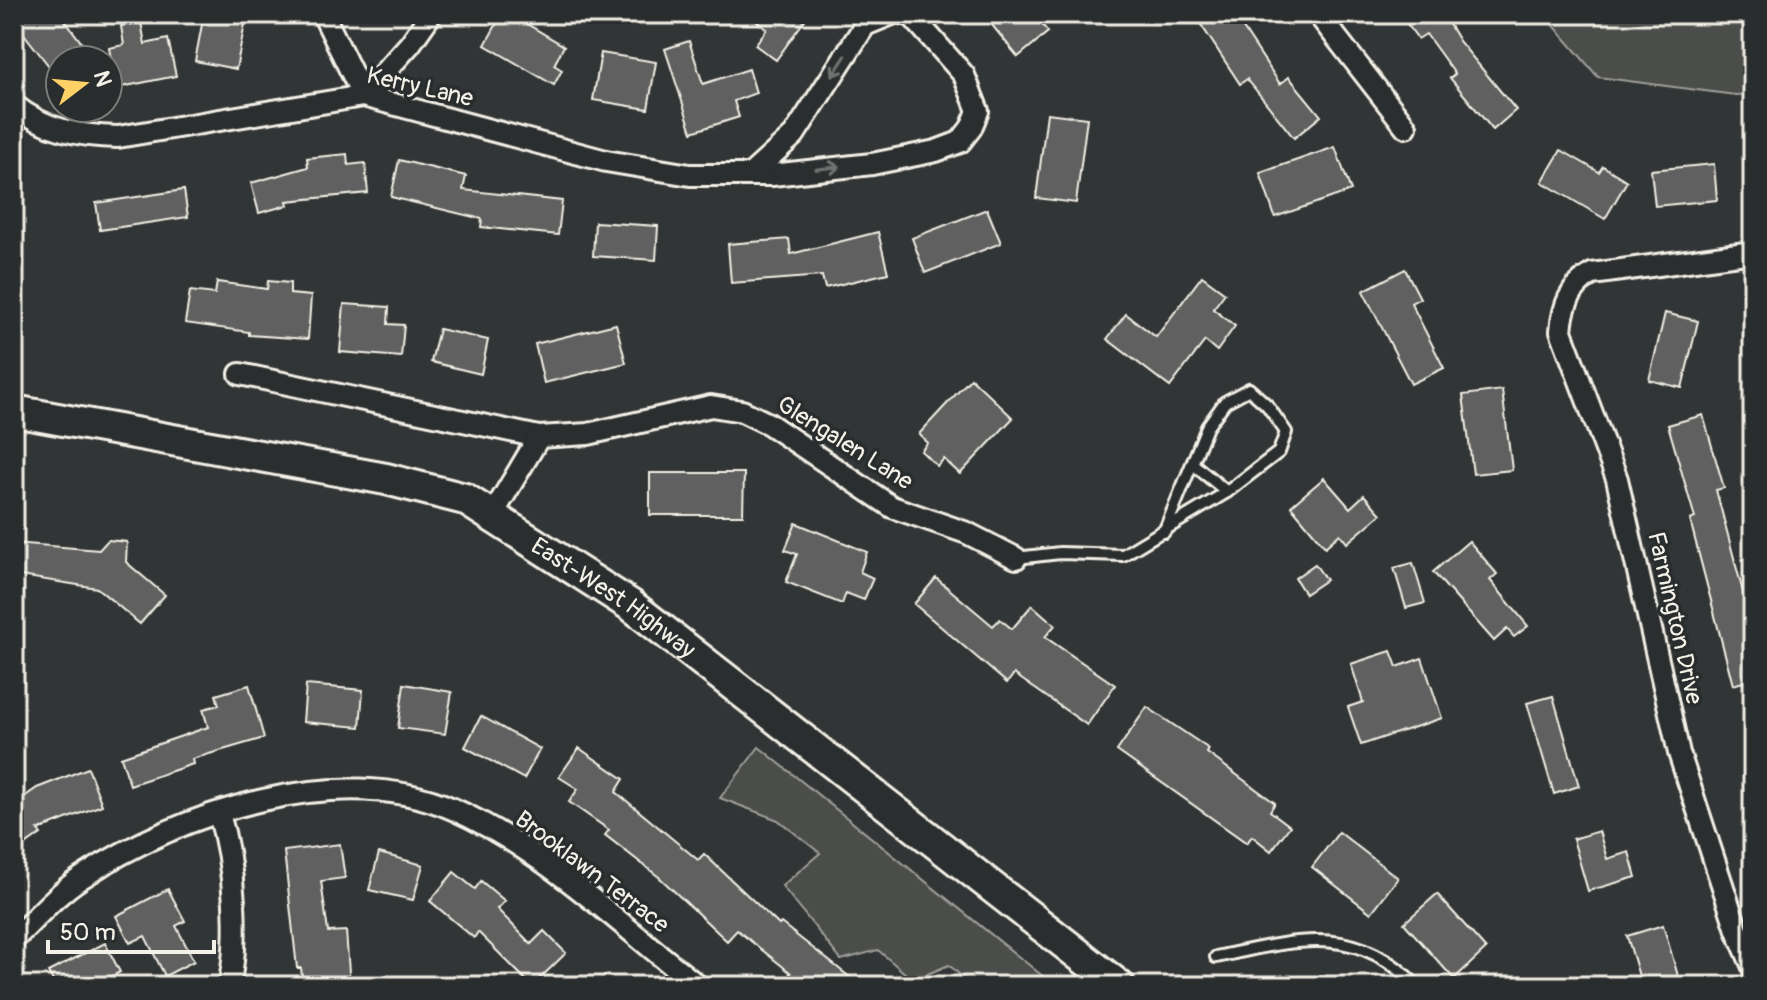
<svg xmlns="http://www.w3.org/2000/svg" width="1767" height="1000" font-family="Pangolin,sans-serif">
  <rect width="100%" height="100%" fill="#323535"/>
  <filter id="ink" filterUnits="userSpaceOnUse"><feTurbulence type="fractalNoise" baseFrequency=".0125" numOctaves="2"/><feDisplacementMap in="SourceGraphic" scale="16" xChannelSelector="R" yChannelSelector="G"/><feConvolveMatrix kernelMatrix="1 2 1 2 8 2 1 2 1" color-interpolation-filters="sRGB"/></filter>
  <g filter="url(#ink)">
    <!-- green -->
    <g fill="#4b4d4c" stroke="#a09f9a" stroke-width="2">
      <path d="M1544,14H1753V94L1735,95L1598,77Z"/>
      <path d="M759,747L1055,986H972L949,965L913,980L878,950L841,960L782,886L820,853L778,820L720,798Z"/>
    </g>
    <!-- building -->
    <g fill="#5f605f" stroke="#f4f1e8" stroke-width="2">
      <path d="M14,14H60L84,46L60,60L52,70L14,21Z"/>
      <path d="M204,14H247L236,69L195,61Z"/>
      <path d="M502,14H510L564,46L554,65L562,70L554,85L485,45Z"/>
      <path d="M746,14H809L776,60L755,45L767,29Z"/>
      <path d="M983,14H1034L1048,32L1018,57Z"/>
      <path d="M1194,14H1256L1241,25L1280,84L1289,77L1321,116L1294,138L1247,79L1240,84Z"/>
      <path d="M1400,14H1453L1446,19L1459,41L1516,110L1493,130L1450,78L1455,74L1426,34L1418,39Z"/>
      <path d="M141,22L145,44L168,39L176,76L116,88L109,48L124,45L121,26Z"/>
      <path d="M689,41L703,84L749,69L756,93L734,101L739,117L692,132L665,49Z"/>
      <path d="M601,53L656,62L648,109L593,100Z"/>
      <path d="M1047,113L1087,118L1076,203L1036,198Z"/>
      <path d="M1335,147L1351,191L1275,217L1260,173Z"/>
      <path d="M1561,150L1599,172L1603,166L1627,181L1605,219L1542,182Z"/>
      <path d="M347,154L348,165L365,163L368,193L287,201L288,205L259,213L251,183L308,167L307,158Z"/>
      <path d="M399,160L466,176L463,190L562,201L558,235L481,227L482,219L391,197Z"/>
      <path d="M1714,164L1717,200L1655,206L1651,170Z"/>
      <path d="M184,190L188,217L100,230L96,203Z"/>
      <path d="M987,209L1001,243L925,273L912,238Z"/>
      <path d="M595,222L658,226L656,260L593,256Z"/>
      <path d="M878,232L888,273L825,288L822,276L731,283L728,244L789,239L791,254Z"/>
      <path d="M1405,269L1420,298L1411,303L1444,368L1411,384L1363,291Z"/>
      <path d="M1202,276L1225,293L1213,309L1235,326L1217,351L1205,341L1170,387L1107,339L1126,314L1156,337Z"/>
      <path d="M268,281L290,283V294L311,296L308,339L249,335V332L185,323L190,291L215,294L217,282L267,289Z"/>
      <path d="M344,304L389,307L388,324L404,325L401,357L340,352Z"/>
      <path d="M1665,313L1698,321L1682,388L1649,380Z"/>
      <path d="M616,324L626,363L544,383L535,344Z"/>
      <path d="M439,329L488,340L481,374L431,362Z"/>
      <path d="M971,378L1013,418L960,474L944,459L937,466L921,451L928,443L919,434Z"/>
      <path d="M1502,390L1512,470L1473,474L1463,395Z"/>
      <path d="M1703,415L1724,488L1716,490L1753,630V679L1733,685L1690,520L1695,518L1668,425Z"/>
      <path d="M650,473H744L743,515H650Z"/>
      <path d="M1324,478L1350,508L1364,495L1381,514L1347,543L1340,534L1325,547L1291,506Z"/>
      <path d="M796,523L867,552L860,572L873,578L864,600L846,593L842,604L786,582L797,554L785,550Z"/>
      <path d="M108,540L127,542L126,562L165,595L140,624L97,588L14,575V543L99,550Z"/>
      <path d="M1469,541L1497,574L1490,580L1528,626L1514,637L1507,629L1494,641L1433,572Z"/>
      <path d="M1413,563L1425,603L1406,608L1394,568Z"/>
      <path d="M1315,564L1326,580L1305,594L1295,578Z"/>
      <path d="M936,578L993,626L1000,619L1012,629L1032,605L1055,625L1045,637L1115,685L1087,725L1014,674L1007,683L914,604Z"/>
      <path d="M1391,651L1397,667L1422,658L1442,718L1361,745L1348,707L1363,702L1351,664Z"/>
      <path d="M404,684L452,692L445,734L398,728Z"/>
      <path d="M249,685L264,738L192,759L193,764L130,785L121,757L208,727L203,709L219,705L216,695Z"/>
      <path d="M306,685L363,690L360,727L303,722Z"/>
      <path d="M1553,696L1579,786L1554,794L1527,703Z"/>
      <path d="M1147,707L1209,749L1207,753L1275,803L1270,811L1290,826L1271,851L1252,836L1247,843L1117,751Z"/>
      <path d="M481,716L540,749L524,779L465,747Z"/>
      <path d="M579,748L624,779L616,792L698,860L704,854L779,925L781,923L861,986H796L786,978L791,973L737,930L727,941L659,877L605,835L609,830L569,802L578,789L559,777Z"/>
      <path d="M88,768L102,805L38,830L41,834L14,853V804L37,788Z"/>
      <path d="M1599,831L1607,859L1629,852L1636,877L1588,891L1573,839Z"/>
      <path d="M1339,832L1398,878L1371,913L1312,867Z"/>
      <path d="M340,844L345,878L321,881L328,932L346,931L350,986H303L301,968H297L284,851Z"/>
      <path d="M379,853L423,865L413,900L369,890Z"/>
      <path d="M454,872L475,889L481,881L505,901L497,909L531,944L544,931L566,953L532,986L478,932L474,938L430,901Z"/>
      <path d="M168,889L185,921L176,926L194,961L165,976L145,936L130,943L116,916Z"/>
      <path d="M1437,894L1486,949L1454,979L1404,923Z"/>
      <path d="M1663,925L1681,986H1642L1627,936Z"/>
      <path d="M105,943L120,972L93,986H56L48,972Z"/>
    </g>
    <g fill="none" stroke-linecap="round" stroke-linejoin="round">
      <defs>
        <g id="service">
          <path d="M1193,464L1227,492"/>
          <path d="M1016,558L1060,553L1123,555L1227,492L1279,452L1286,432L1267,405L1249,389L1225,402L1207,427L1164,532"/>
          <path d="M1216,957C1292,941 1357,921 1416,986"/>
        </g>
        <g id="minor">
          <path d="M323,14L363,96L410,44L431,14"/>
          <path d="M1318,14L1406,127"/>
          <path d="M14,105C45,130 79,136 118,137L363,96L606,161L690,175H772L872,164L936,151L960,142L971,128L978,111L964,75L912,16L904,14"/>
          <path d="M750,175L794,135L865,25L892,14"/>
          <path d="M1753,252L1592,274C1570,287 1563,306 1561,331L1617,479L1679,753L1737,930L1753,967"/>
          <path d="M240,374L539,437"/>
          <path d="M493,514L539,437L588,434L711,406L742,411L769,424L892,507L967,533L1016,558"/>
          <path d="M219,814C234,863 240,936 229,986"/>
          <path d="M14,939C35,919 56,894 81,878C179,813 339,759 453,809C540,847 623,927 698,986"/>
        </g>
        <g id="primary">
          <path id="s1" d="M14,411L386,479L465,499L632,606L1119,986"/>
        </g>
      </defs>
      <!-- service casing -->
      <use href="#service" stroke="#f4f1e8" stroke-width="16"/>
      <!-- minor casing -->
      <use href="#minor" stroke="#f4f1e8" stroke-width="26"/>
      <!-- primary casing -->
      <use href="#primary" stroke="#f4f1e8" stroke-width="36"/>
      <!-- service -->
      <use href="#service" stroke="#2a2d2e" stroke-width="10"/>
      <!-- minor -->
      <use href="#minor" stroke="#2a2d2e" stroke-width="20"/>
      <!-- primary -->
      <use href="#primary" stroke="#2a2d2e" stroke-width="30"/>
    </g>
    <!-- one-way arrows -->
    <defs><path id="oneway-shaft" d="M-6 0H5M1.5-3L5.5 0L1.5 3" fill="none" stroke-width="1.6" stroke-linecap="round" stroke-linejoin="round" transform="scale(2)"/></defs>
    <g stroke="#71726f">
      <use href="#oneway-shaft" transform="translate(839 66) rotate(123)"/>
      <use href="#oneway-shaft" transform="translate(828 168) rotate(-6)"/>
    </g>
  </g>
  <g text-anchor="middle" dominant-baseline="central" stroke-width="7" stroke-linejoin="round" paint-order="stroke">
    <!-- street labels -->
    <g font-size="24" fill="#f4f1e8" stroke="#2a2d2e">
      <text transform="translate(420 87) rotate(13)">Kerry Lane</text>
      <text transform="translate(845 443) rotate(32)">Glengalen Lane</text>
      <text stroke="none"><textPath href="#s1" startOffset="638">East-West Highway</textPath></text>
      <text transform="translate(1675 618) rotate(77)">Farmington Drive</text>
      <text transform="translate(592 872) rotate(37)">Brooklawn Terrace</text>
    </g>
  </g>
  <!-- margin -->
  <rect width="1767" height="1000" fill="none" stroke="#2a2d2e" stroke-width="48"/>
  <rect x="24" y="24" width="1719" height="952" fill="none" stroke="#f4f1e8" stroke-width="3" filter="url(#ink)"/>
  <!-- north arrow -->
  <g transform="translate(84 84) rotate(74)"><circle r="38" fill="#2a2d2e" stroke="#7b7b78" stroke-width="2"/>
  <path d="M0-6L14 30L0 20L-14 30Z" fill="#ffd166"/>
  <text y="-12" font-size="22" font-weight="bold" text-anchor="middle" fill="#f4f1e8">N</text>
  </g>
  <!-- scale -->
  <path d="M48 940v12h166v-12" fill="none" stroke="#f4f1e8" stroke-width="4"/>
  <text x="60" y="940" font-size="24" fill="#f4f1e8" stroke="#2a2d2e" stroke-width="6" paint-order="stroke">50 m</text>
</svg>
